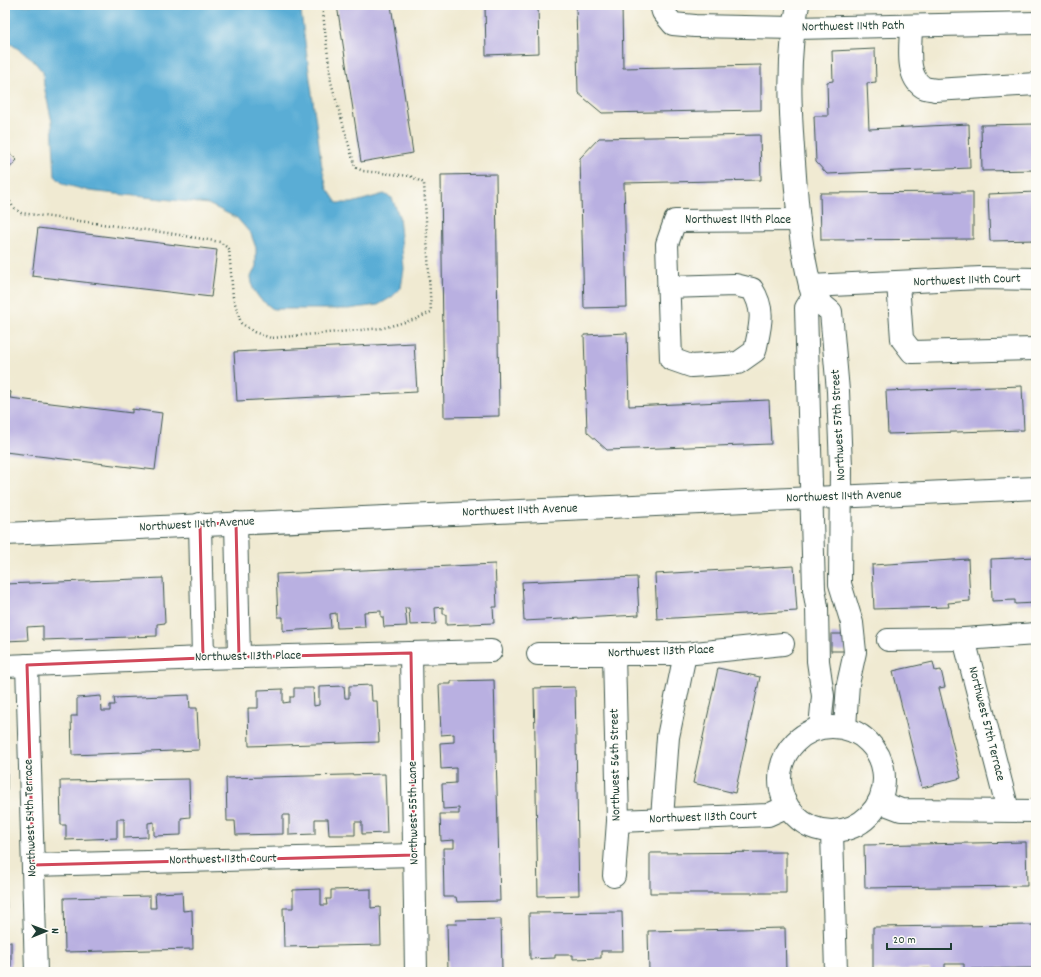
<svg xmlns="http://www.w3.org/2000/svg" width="1041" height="977" font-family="Dekko,sans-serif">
  <rect width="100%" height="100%" fill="#fdfcf7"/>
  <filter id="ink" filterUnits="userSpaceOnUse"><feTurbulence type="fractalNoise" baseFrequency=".025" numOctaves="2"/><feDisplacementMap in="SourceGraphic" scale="8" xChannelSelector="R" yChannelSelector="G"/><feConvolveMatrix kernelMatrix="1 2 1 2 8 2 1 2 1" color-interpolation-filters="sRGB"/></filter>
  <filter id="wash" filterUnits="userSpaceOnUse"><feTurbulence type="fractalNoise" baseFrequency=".012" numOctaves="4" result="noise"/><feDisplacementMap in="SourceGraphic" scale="16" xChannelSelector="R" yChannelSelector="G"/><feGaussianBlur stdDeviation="0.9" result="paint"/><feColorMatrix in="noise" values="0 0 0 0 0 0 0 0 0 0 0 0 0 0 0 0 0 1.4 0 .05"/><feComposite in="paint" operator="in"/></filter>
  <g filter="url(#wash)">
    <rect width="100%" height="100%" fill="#f0ead2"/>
    <!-- water -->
    <path fill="#5aadd5" stroke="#3c7584" d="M5,5H300L322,167L327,188L337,203H352L384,194L392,198L399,216L404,269L401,288L392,297L378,305L348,309H273L260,299L253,289L251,277L256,266V248L251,234L237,218L208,204L89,191L63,184L55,176L52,122L44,86L43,72L30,57L5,40Z"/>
    <g id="blocks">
      <!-- building -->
      <g fill="#b9b0e1">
        <path d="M337,5H391L413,153L361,162Z"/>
        <path d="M485,5H538L539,53L486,55Z"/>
        <path d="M576,5H622L623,68L761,65V110L602,113L578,93Z"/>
        <path d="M875,49L876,82L867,83L869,129L969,124L970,168L827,174L816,162L814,116H828L827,82L833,81L832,51Z"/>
        <path d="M1036,124V170L982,171L981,125Z"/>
        <path d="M760,135L761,180L624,183L627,307L584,308L580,158L599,138Z"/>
        <path d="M5,149L17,160L5,173Z"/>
        <path d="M496,174L499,416L444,417L441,175Z"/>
        <path d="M973,192V239L821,240L820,193Z"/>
        <path d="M1036,192V240L990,241L988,194Z"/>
        <path d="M38,228L217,250L211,297L32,276Z"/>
        <path d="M627,333L629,406L769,400L771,444L607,450L587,432L584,335Z"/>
        <path d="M414,343L417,392L237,401L234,352Z"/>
        <path d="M1022,386L1024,430L888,434L886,391Z"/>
        <path d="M5,391L11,392L10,398L132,413V409L162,413L155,470L5,452Z"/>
        <path d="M1036,557V603L1015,604V600L992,601L991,559Z"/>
        <path d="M968,559L970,601L948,603L949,607L874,609L872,565Z"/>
        <path d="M495,564L497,607H493L494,623L446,625V614H443V607L435,608L436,624L410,625L409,608H405L407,626L384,627L383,617H381V611L364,612L365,627L337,628L336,613L330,614L331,628L283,631V617H278L276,574Z"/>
        <path d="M794,566L797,611L657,619L655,574Z"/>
        <path d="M637,577L639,615L524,621L522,582Z"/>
        <path d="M163,578L165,623L157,624V636L43,640V626L27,627L28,640L5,641V584Z"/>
        <rect x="831" y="634" width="15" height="17"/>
        <path d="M933,662L935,671L941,670L945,687L939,688L961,778L922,788L893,671Z"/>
        <path d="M718,668L760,677L735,793L693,783Z"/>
        <path d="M494,680L500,901L457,902L456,897H444L443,848H454V840L441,841L440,814H459V808L443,809L442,784L456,783V768L441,769L440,743L454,742V734L441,735L439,684H451V681Z"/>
        <path d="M371,685L372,701H377L379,742L249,746L248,708H258V690L283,689V703L290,702V697H294V688H313L314,706L319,705V687L344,686L345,698H349V686Z"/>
        <path d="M575,687L579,895L538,896L534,688Z"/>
        <path d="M189,695L190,708H197L199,750L72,755L71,716H77V698L101,696L102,711H110V705H115L114,698Z"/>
        <rect x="5" y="761" width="2" height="28"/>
        <path d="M385,774L387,833L362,834V822H355V835H329L328,819H315V834L289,835V815H283V834L236,835L235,821H227L226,778Z"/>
        <path d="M189,779L190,817L181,818V835L154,836V822L148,823V837L124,838V819H117V838L66,840V825H61L60,781Z"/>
        <rect x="5" y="833" width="2" height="28"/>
        <path d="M1026,842L1027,886L865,888L864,845Z"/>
        <path d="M786,852V893H650V853Z"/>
        <path d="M5,875H6L7,917L5,918Z"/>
        <path d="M321,889V905H327L326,899H331V890L371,889V908L380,907L381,945L284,947L283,908H293V890Z"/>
        <path d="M182,892L183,911L192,910L193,949L65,952L64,898L150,896V908H156L155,893Z"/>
        <path d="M622,912L623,951H601V958L573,959V955H555V958L530,959L529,913Z"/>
        <path d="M501,919L502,972H448L447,924H457L456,920Z"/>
        <path d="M1033,925L1034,968L964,969V964H945V972H930V969L873,970V927Z"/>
        <path d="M785,928L786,972H649L648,931Z"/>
        <rect x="5" y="942" width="6" height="30"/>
      </g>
    </g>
  </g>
  <g filter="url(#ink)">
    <use href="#blocks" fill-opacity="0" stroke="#3e574c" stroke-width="1"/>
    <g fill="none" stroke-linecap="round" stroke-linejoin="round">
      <defs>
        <g id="minor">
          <path d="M661,5L663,12L673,24L695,26L795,28L1036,23"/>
          <path d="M798,5C787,56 790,110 794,162C797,208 801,253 813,297"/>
          <path d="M911,27C911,44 905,76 923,87C926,89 931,89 935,90L1036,84"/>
          <path d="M898,283L902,339L912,352L1036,349"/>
          <path d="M810,286L981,278L1036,279"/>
          <path d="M668,287L735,285L752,289C766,311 760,326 755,351L738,363L691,366L671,359L667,244L675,221L798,220"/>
          <path d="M236,523L239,657"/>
          <path d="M200,524L203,658"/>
          <path d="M5,534L1036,488"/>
          <path d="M964,639L1008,810"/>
          <path d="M888,640L964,639L1036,634"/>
          <path d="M411,653L416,972"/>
          <path d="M538,654H685L783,644"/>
          <path d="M27,665L36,972"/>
          <path d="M5,666L203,658L491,651"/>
          <circle cx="832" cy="779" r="52"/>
          <path d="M820,727L823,696L818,661L817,607L814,589L806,308L813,297L831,312L838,391L841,467L840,584L852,623L855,652L848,684L845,727"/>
          <path d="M880,802L901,810L1036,811"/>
          <path d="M662,818L668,737L685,654"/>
          <path d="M618,821L768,815L786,807"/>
          <path d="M832,832L836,972"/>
          <path d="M33,865L414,855"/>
          <path d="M614,876L618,821L614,654"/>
        </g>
      </defs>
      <!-- minor casing -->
      <use href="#minor" stroke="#3e574c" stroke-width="24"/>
      <!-- path -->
      <path stroke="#3e574c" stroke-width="2.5" stroke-dasharray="1 3" stroke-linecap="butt" d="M8,198L13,207L21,213L168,233L220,242L229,249L233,297L241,323L254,332L271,338L383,328L416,319L431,312L424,183L410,176L363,171L355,167L331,82L322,5"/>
      <!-- minor -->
      <use href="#minor" stroke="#fff" stroke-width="22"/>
    </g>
  </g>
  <!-- marked area -->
  <path fill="none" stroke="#d1495b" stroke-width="3" stroke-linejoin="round" d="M236,523L239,657L411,653L414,855L33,865L27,665L203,658L200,524Z"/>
  <g text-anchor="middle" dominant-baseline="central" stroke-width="3" stroke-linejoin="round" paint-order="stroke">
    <!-- street labels -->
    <g font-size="13" fill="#1f3d34" stroke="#fdfcf7">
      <text transform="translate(853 27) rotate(-1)">Northwest 114th Path</text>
      <text x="738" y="220">Northwest 114th Place</text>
      <text transform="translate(967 281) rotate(-2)">Northwest 114th Court</text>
      <text transform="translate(839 425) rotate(-93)">Northwest 57th Street</text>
      <text transform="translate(844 497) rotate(-2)">Northwest 114th Avenue</text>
      <text transform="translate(520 511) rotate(-2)">Northwest 114th Avenue</text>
      <text transform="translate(197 525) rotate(-3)">Northwest 114th Avenue</text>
      <text transform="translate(661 652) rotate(-2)">Northwest 113th Place</text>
      <text transform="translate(248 657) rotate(-1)">Northwest 113th Place</text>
      <text transform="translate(986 724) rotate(76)">Northwest 57th Terrace</text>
      <text transform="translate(616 765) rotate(-91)">Northwest 56th Street</text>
      <text transform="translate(414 813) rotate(-91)">Northwest 55th Lane</text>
      <text transform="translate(31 818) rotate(-92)">Northwest 54th Terrace</text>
      <text transform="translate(703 818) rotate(-2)">Northwest 113th Court</text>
      <text transform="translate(223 860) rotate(-1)">Northwest 113th Court</text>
    </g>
  </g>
  <!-- margin -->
  <rect width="1041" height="977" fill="none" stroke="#fdfcf7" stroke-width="20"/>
  <!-- north arrow -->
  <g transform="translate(46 931) rotate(89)" stroke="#fdfcf7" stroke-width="3" paint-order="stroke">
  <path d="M0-3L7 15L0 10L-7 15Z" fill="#1f3d34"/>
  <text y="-6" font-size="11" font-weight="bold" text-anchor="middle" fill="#1f3d34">N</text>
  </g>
  <!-- scale -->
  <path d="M887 943v6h64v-6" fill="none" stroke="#1f3d34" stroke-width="2"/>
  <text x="893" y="943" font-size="12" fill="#1f3d34" stroke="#fdfcf7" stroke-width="3" paint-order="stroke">20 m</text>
</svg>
